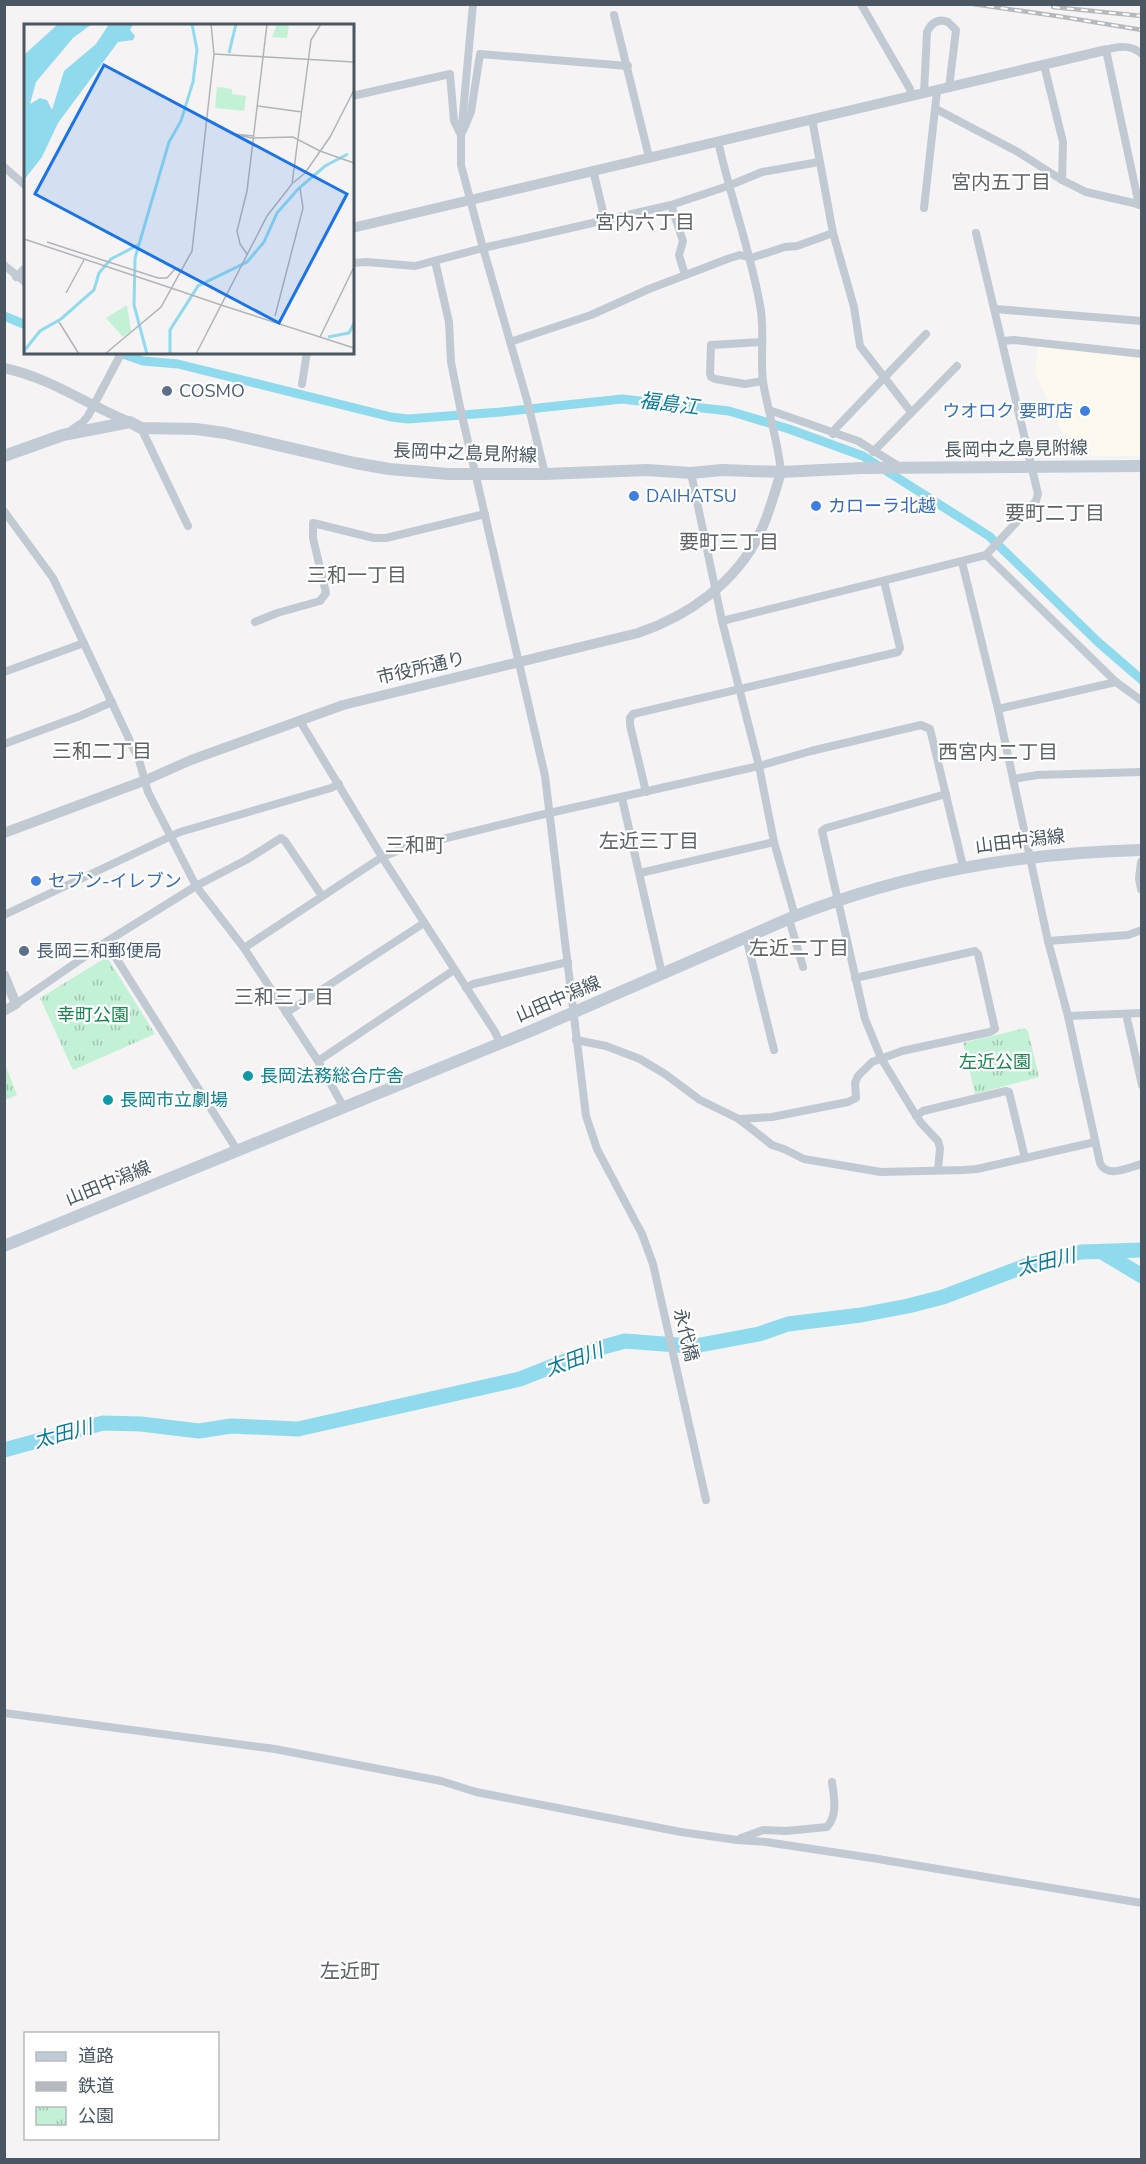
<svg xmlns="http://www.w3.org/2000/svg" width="1146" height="2164" font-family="'Nunito Sans','Noto Sans JP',sans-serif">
  <defs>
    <pattern id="park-tufts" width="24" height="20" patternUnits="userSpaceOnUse" patternTransform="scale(1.5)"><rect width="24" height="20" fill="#c3f1d5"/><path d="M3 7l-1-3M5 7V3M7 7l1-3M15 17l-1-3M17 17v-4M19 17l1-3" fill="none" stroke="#a0c6b0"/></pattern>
  </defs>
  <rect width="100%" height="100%" fill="#f5f3f3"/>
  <!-- commercial -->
  <path fill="#fdf9ef" d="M1038,346L1141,357V456H1091V450H1071L1035,373Z"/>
  <!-- park -->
  <g fill="url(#park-tufts)">
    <path d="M107,957L155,1034L73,1070L40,998Z"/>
    <path d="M1025,1028L1028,1031L1039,1077L975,1094L963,1043Z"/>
    <path d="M5,1064L17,1095L5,1100H4Z"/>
  </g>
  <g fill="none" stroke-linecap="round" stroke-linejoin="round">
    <!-- canal -->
    <g stroke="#90daee" stroke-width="9">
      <path d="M4,316L26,325"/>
      <path d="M117,352L143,361L178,364L391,417L408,419L501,412L622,399L729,411L789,429L863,456L989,536L1098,642L1142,680"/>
    </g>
    <!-- river -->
    <g stroke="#90daee" stroke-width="15">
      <path d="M1102,1252L1142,1276"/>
      <path d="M4,1450L103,1423L141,1424L199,1431L231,1426L298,1429L520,1379L596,1349L625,1341L689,1346L700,1345L759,1334L788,1324L861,1315L908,1306L943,1297L1025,1266L1081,1252L1142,1250"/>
    </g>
    <!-- minor -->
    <g stroke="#c1cad2" stroke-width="8">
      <path d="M473,4L461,135V165L483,248L527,400L545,474"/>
      <path d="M861,4L910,89L912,96"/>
      <path d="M614,15L649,157"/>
      <path d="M1044,65L1063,142L1062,180"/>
      <path d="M924,93L927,32C931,23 938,18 948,22L956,30L949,88"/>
      <path d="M352,96L450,74L454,121L461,135"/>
      <path d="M936,109L1018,152L1062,180L1086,192L1142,205"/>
      <path d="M812,119L833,233L854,307L860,346L911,412"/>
      <path d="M463,131L471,112L480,54L628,66"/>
      <path d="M718,141C730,196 750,249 760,305C765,330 760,357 763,382C768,412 778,441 781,472"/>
      <path d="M4,167L26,186"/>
      <path d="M593,170L605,220"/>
      <path d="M671,205L683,241L679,255L685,275"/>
      <path d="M1139,205L1106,50C1118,46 1131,44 1142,54"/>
      <path d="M924,208L937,91"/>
      <path d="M435,261L449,322L451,362L460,407L545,776L586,1116L597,1149L642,1234L653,1264L706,1500"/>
      <path d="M352,263L367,262L415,266L483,248L671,205L728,186L762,172L819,162"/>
      <path d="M4,265L26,283"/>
      <path d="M16,277L26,267"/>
      <path d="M995,309L1142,321"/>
      <path d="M1003,341L1014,340L1142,354"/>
      <path d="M510,342L591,315L649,289L730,258L740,255L751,258L785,247L797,246L833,233"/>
      <path d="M762,342L711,345L710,373L711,377L715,379L745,384L763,381"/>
      <path d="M302,384L307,352"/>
      <path d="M769,410L858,441L900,467"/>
      <path d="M141,428L188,526"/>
      <path d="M70,431L83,422L88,416L122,352"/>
      <path d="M833,434L836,428L926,334"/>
      <path d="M873,452L957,366"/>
      <path d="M691,473L722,621L759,766L774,842L795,916"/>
      <path d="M4,511L53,578L139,760L148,792L196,886L244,948L318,1061L343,1106"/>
      <path d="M986,555L1116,682L1142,701"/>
      <path d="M962,562L998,709L1048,941L1068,1016L1100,1163C1107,1179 1129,1167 1142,1164"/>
      <path d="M722,621L986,555L1036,501L1038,494L976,233"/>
      <path d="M255,622L277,613L320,601L326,593L313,538V523L374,538H386L485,514"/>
      <path d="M4,672L84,643"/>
      <path d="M998,709L1116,682"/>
      <path d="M300,721L382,857L495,1032L500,1043"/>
      <path d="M4,744L80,716L112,702"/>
      <path d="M1013,779L1037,775L1142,772"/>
      <path d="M646,792L630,725V718L633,714L898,652L900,648L884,581"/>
      <path d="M622,798L662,974"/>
      <path d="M640,873L774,842"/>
      <path d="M4,915L180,832L331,788L339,784"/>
      <path d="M789,919L803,967"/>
      <path d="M746,937L774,1050"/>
      <path d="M1048,941L1128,935L1142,930"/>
      <path d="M106,942L237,1150"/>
      <path d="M244,948L382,857L402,849L536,816L759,766L811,751L921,725L930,729L963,866"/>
      <path d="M466,988L473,984L568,962"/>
      <path d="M16,1004L106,942L196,886L246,860L281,838L285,841L322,896"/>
      <path d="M286,1013L424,923"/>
      <path d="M1126,1014L1142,1085"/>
      <path d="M1068,1016L1142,1013"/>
      <path d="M576,1040L606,1046L640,1059L665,1074L700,1100L739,1119L772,1145L784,1149L804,1159L881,1172L964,1170L977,1169L1095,1142"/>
      <path d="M318,1061L454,970"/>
      <path d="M916,1116L923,1111L1006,1091L1009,1092L1025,1158"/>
      <path d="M739,1119L772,1117L848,1102L856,1098L855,1083L858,1076L872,1062L902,1051L990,1032L995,1029L978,954L975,951L855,978"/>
      <path d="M938,1170L940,1148L938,1141L921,1123L912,1109L881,1058L865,1019L822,831L826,828L946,794"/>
      <path d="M4,1713L275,1749L441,1781L476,1792L681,1832L737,1840L766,1842L872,1858L1142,1903"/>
      <path d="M741,1838L763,1830L786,1831L827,1827C838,1815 834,1797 832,1782"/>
    </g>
    <!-- tertiary -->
    <g stroke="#c1cad2" stroke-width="10">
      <path d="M352,228L1106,50"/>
      <path d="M4,368C51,378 87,405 130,422"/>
      <path d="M4,833L146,780L191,760L343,705L638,633C688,616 736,583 760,533C769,514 775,492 781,472"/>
      <path d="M1142,862L1140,878L1142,889"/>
      <path d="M4,975L16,1004L4,1011"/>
    </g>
    <!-- secondary -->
    <g stroke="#c1cbd6" stroke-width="12">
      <path d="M4,456L63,435L130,422L141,428L196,429L225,433L355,463L389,469L448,474H545L647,470L691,473L722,470L781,472L862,468L1142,466"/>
      <path d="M4,1246L533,1030L795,916C909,872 1019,853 1142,850"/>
    </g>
    <defs>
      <g id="rail">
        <path d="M973,4L1057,16L1142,30"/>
        <path d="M1053,7L1142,16"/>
      </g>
    </defs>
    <!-- rail casing -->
    <use href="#rail" stroke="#b5b8bd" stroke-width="4.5"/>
    <!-- rail -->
    <use href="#rail" stroke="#fff" stroke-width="2" stroke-dasharray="7" stroke-linecap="butt"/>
  </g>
  <!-- markers -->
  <g fill="#5c6f8a" stroke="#fff" stroke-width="2">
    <circle cx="167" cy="391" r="6"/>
    <circle cx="24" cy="951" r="6"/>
  </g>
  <g fill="#3f7fe0" stroke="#fff" stroke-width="2">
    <circle cx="1085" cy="411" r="6"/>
    <circle cx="634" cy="496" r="6"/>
    <circle cx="816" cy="506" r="6"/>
    <circle cx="36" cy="881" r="6"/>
  </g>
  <g fill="#0f9aa8" stroke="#fff" stroke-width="2">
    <circle cx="248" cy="1076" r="6"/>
    <circle cx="108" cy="1100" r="6"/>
  </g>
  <g text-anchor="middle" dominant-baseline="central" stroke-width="4.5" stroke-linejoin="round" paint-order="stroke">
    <!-- service labels -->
    <g font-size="18" fill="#4e5e75" stroke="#fff" text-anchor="start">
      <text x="179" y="391">COSMO</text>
      <text x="36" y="951">長岡三和郵便局</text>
    </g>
    <!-- shop labels -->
    <g font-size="18" fill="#366cbe" stroke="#fff" text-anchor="start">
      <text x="1073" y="411" text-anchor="end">ウオロク 要町店</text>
      <text x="646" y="496">DAIHATSU</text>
      <text x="828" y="506">カローラ北越</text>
      <text x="48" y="881">セブン-イレブン</text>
    </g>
    <!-- street labels -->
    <g font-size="18" fill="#4a5661" stroke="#fff">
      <text transform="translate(1016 449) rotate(-1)">長岡中之島見附線</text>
      <text transform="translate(465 453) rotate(2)">長岡中之島見附線</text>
      <text transform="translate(421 668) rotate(-13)">市役所通り</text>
      <text transform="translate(1020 841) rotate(-7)">山田中潟線</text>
      <text transform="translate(558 999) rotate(-23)">山田中潟線</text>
      <text transform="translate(108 1183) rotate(-22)">山田中潟線</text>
      <text transform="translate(686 1335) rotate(77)">永代橋</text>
    </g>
    <!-- park labels -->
    <g font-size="18" fill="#17864f" stroke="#fff">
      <text x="93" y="1015">幸町公園</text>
      <text x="995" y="1062">左近公園</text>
    </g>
    <!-- culture labels -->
    <g font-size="18" fill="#0d838f" stroke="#fff" text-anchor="start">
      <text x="260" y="1076">長岡法務総合庁舎</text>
      <text x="120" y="1100">長岡市立劇場</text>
    </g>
    <!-- neighbourhood labels -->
    <g font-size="20" fill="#5f6368" stroke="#fff">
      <text x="1001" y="182">宮内五丁目</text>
      <text x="645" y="222">宮内六丁目</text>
      <text x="1055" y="513">要町二丁目</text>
      <text x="729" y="542">要町三丁目</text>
      <text x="357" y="575">三和一丁目</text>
      <text x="102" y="751">三和二丁目</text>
      <text x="998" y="752">西宮内二丁目</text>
      <text x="649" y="841">左近三丁目</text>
      <text x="415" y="845">三和町</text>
      <text x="799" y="948">左近二丁目</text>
      <text x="284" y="997">三和三丁目</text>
      <text x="350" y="1971">左近町</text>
    </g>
    <!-- water labels -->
    <g font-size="20" font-style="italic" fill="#0c7c9b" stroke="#fff">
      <text transform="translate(669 404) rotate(7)">福島江</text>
      <text transform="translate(1046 1262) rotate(-14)">太田川</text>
      <text transform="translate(574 1360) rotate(-20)">太田川</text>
      <text transform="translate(63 1434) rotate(-15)">太田川</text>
    </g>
  </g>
  <!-- overview -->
  <g transform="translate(24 24)">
    <rect width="330" height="330" fill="#f5f3f3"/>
    <path d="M103,281L107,307L99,313L82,294Z" fill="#c3f1d5"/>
    <path d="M253,0L265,1L263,14L248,13ZM193,63L208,65V70L222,72L220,87L191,84Z" fill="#c3f1d5"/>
    <path d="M34,0H68L49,14L12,58L6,80L16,74L23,76L28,86L40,47L72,20L85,0H109L106,6L111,12L109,16L94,18L34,99L18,133L0,156V31Z" fill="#90daee"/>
    <path fill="none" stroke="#90daee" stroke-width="3" d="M205,29L212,0M304,313L325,309L330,299M0,327L16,307L37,295L70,266L75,249L87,235L116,220M123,330L110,281L111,234L145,118L157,97L169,58L173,26L168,0M146,330V306L174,262L223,238L240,218L253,189L274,165L301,142L324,130"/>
    <path fill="none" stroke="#b1b4b9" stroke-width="1.5" d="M190,30L330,38M234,82L278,88M230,112L209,110L228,114L269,113L296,127M296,127L330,139M269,159L281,149L306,113L330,66M0,215L150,265M23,218L134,254H143L151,245L159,248M223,230L216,220L213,207L223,167L243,0M150,265L197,281M42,269L60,236M197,281L330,324M251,292L279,184L276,164M35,298L55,330M296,313L330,243M81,330L137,283L168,227L190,30L187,0M172,330L243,192L268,160L287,16L297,0"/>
    <path fill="#1a73e8" fill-opacity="0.15" stroke="#1a73e8" stroke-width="3" d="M80,41L323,170L255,299L11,170Z"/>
    <rect width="330" height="330" fill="none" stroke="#4a5661" stroke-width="3"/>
  </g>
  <!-- border -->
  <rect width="1146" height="2164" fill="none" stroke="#4a5661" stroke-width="12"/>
  <!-- legend -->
  <rect x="24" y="2032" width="195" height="108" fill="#ffffff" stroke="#b7bbc0" stroke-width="1.5"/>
  <rect x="36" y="2052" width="30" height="9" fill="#c1cbd6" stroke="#b7bbc0" stroke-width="1.5"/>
  <text x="78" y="2062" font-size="18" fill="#4a5661">道路</text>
  <rect x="36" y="2082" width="30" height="9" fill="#b5b8bd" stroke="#b7bbc0" stroke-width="1.5"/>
  <text x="78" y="2092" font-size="18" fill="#4a5661">鉄道</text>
  <rect x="36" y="2107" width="30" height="18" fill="url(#park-tufts)" stroke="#b7bbc0" stroke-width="1.5"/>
  <text x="78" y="2122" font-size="18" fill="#4a5661">公園</text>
</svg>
